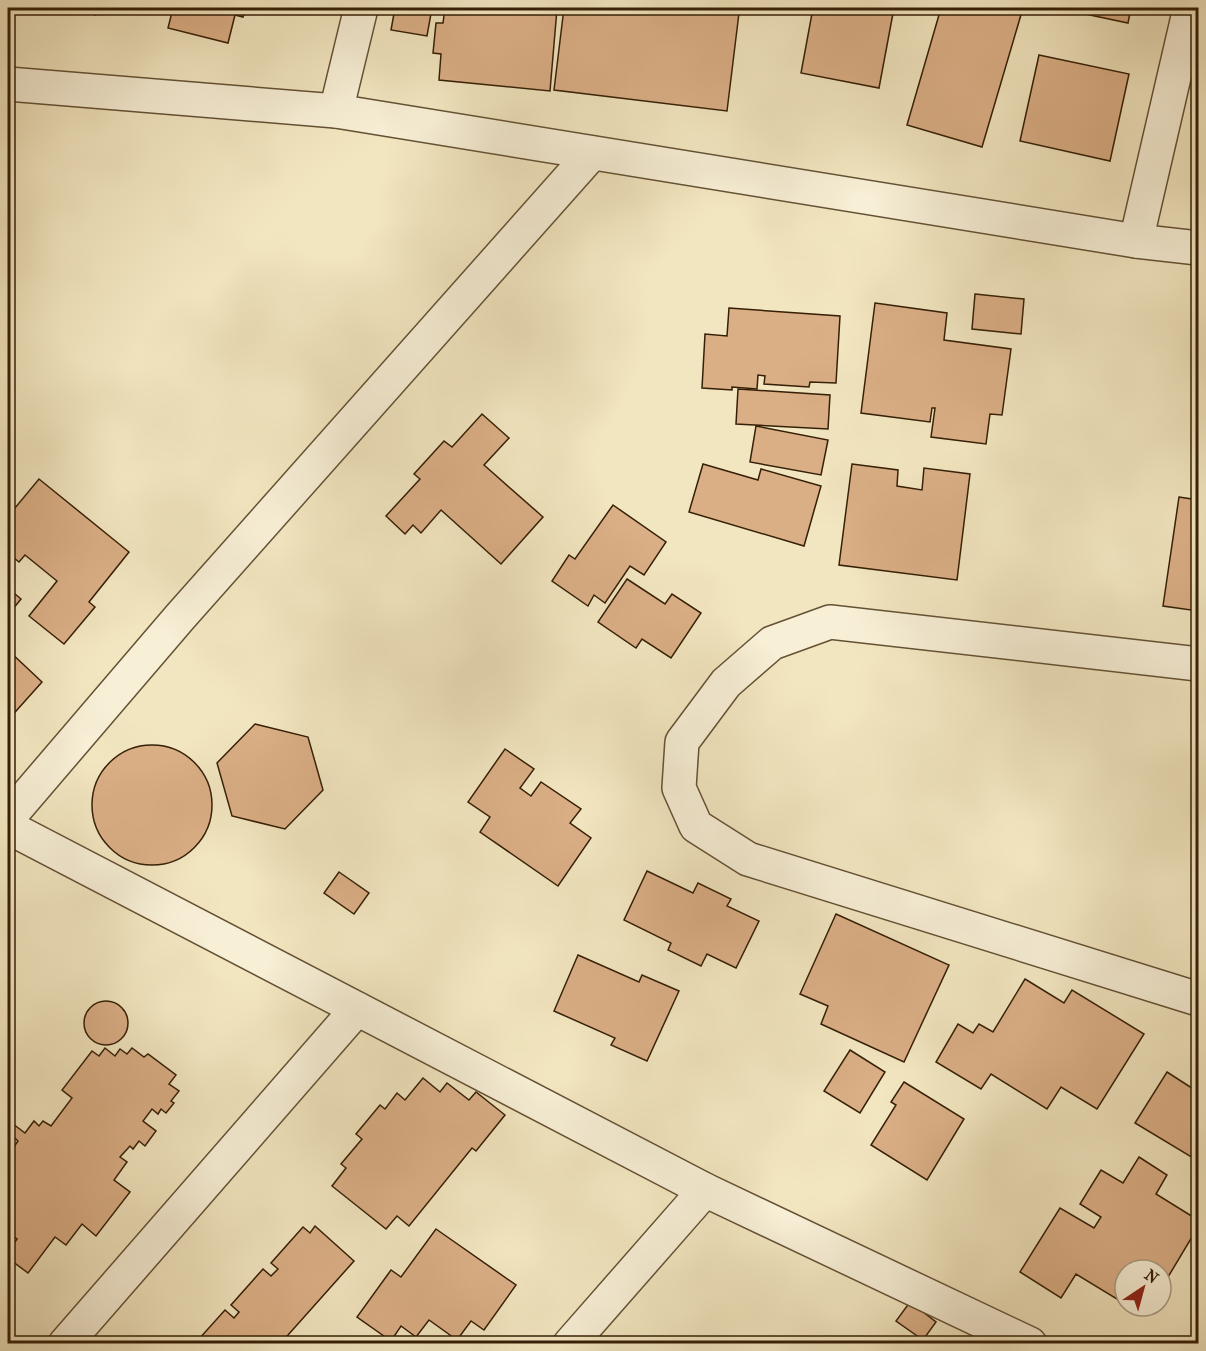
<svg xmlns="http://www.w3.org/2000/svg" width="1206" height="1351" font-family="'IM FELL French Canon',serif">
  <rect width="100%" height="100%" fill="#f2e6c0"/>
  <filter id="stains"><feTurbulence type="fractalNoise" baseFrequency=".00333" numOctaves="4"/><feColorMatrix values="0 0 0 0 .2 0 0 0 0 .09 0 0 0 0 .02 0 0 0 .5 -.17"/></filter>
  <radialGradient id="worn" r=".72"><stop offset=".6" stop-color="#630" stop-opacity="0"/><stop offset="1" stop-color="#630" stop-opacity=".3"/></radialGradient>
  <!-- building -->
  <g fill="#dbaf86" stroke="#351f06" stroke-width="1.5">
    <path d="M92,8H114L95,15Z"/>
    <path d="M173,8H246L243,17L235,15L228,43L168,28Z"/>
    <path d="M395,8H432L427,36L391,30Z"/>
    <path d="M445,8L557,9L550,91L439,80L441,54L433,53L436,23H443Z"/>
    <path d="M564,8H696L739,13L727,111L554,90Z"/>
    <path d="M813,8H894L879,88L801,73Z"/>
    <path d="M941,8H1023L982,147L907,125Z"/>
    <path d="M1057,8H1131L1128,23Z"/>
    <path d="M1039,55L1129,74L1110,161L1020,141Z"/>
    <path d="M975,294L1024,299L1021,334L972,329Z"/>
    <path d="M875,303L947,313L944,340L1011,349L1002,415L990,414L986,444L931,437L935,408H932L930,422L861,413Z"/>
    <path d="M729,308L840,316L836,383L810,382L809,387L764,384L765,376L758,375L757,389L732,387V390L702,388L705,334L727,336Z"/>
    <path d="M738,389L830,395L828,429L736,424Z"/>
    <path d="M482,414L509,438L484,465L543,517L501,564L441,510L421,533L413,525L405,534L386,516L420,479L414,474L444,441L452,447Z"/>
    <path d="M756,426L828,440L821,475L750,462Z"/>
    <path d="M703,464L758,480L761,469L821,486L804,546L689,512Z"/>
    <path d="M852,464L898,470L897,486L922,490L924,468L970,474L957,580L839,565Z"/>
    <path d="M39,479L129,552L89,602L95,607L64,644L29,616L57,581L25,555L19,562L8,553V502L15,508Z"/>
    <path d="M1179,497L1198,500V611L1163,606Z"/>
    <path d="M613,505L666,542L644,575L630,566L605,603L594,595L588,606L552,581L569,555L575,559Z"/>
    <path d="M627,579L665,604L672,594L701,613L671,658L642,639L636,648L598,622Z"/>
    <path d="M8,588L21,599L8,615Z"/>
    <path d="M8,650L42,682L8,720Z"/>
    <path d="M255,724L308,737L323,790L285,829L232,816L217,763Z"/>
    <circle cx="152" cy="805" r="60"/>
    <path d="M505,749L534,769L520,788L531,796L541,782L581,809L570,823L591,838L558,886L480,832L490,817L468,802Z"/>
    <path d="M647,871L693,893L698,883L731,899L727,906L759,921L736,968L707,954L701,966L668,950L671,943L624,920Z"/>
    <path d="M339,872L369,893L354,914L324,893Z"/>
    <path d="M836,914L949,965L904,1062L821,1024L828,1006L800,994Z"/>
    <path d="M578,955L639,982L642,975L679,991L647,1061L611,1045L615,1038L554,1011Z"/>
    <path d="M1025,979L1064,1003L1072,990L1144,1034L1097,1109L1061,1087L1047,1109L991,1074L981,1089L936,1062L958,1024L973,1033L979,1024L993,1032Z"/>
    <circle cx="106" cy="1023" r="22"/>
    <path d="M105,1048L115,1056L120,1049L127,1054L132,1048L144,1057L148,1054L176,1075L169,1084L179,1091L171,1101L174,1103L166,1113L161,1109L158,1114L152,1109L143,1121L156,1131L145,1146L139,1141L133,1149L130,1146L120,1157L127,1162L114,1180L130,1192L96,1236L82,1224L66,1245L55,1237L28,1273L8,1258V1253L17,1239L10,1234L8,1238V1155L18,1141L8,1131L13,1124L25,1133L34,1121L39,1126L43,1121L51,1126L72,1098L62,1090L92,1051L99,1056Z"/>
    <path d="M850,1050L885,1072L860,1113L824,1091Z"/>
    <path d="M1167,1072L1198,1092V1161L1135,1123Z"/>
    <path d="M423,1078L440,1092L447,1083L469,1100L476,1092L505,1115L476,1151L472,1148L409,1226L397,1216L386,1229L332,1186L346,1168L341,1164L362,1139L356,1134L380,1105L385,1109L397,1093L405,1100Z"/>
    <path d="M904,1082L964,1119L927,1180L871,1145L896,1105L891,1102Z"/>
    <path d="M1139,1157L1167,1175L1156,1194L1198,1220V1227L1162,1287L1161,1270H1125V1304L1076,1274L1061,1298L1020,1272L1060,1208L1094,1228L1101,1217L1080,1204L1101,1170L1123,1183Z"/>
    <path d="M315,1226L354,1261L280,1344H201L198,1340L225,1310L234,1318L239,1312L231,1305L263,1269L271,1276L278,1269L271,1263L303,1227L310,1233Z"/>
    <path d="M436,1229L516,1285L484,1330L471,1321L457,1340L429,1320L416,1337L401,1326L391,1341L357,1317L391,1270L401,1277Z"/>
    <path d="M910,1302L936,1322L923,1340L896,1321Z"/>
    <path d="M830,1337L840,1344H826Z"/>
  </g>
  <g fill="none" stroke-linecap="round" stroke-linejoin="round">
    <defs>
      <g id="minor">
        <path d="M8,84L336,111L1136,241L1198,248"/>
        <path d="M336,111L361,8"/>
        <path d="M1136,241L1190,8"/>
        <path d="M1198,664L830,622L772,643L726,683L682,742L679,788L696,826L748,859L1198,999"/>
        <path d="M8,818L180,617L592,153"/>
        <path d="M8,827L705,1190L1030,1344"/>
        <path d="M65,1344L357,1009"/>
        <path d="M570,1344L705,1190"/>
      </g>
    </defs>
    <!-- minor casing -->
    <use href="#minor" stroke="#645134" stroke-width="36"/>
    <!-- minor -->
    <use href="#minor" stroke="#f7efd6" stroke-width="33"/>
  </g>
  <!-- margin -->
  <rect width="1206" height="1351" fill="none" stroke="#f2e6c0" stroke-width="30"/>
  <rect x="9" y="9" width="1188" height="1333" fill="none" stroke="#351f06" stroke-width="3"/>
  <rect x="15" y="15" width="1176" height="1321" fill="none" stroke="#351f06" stroke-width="1.5"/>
  <!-- north arrow -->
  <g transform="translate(1143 1288) rotate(36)"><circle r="28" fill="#f7efd6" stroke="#a99c83" stroke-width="1.5"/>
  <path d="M0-4.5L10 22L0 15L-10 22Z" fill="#8f2418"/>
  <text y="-9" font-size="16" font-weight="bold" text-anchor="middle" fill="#351f06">N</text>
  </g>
  <rect width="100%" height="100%" filter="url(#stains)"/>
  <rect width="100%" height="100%" fill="url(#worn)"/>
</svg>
